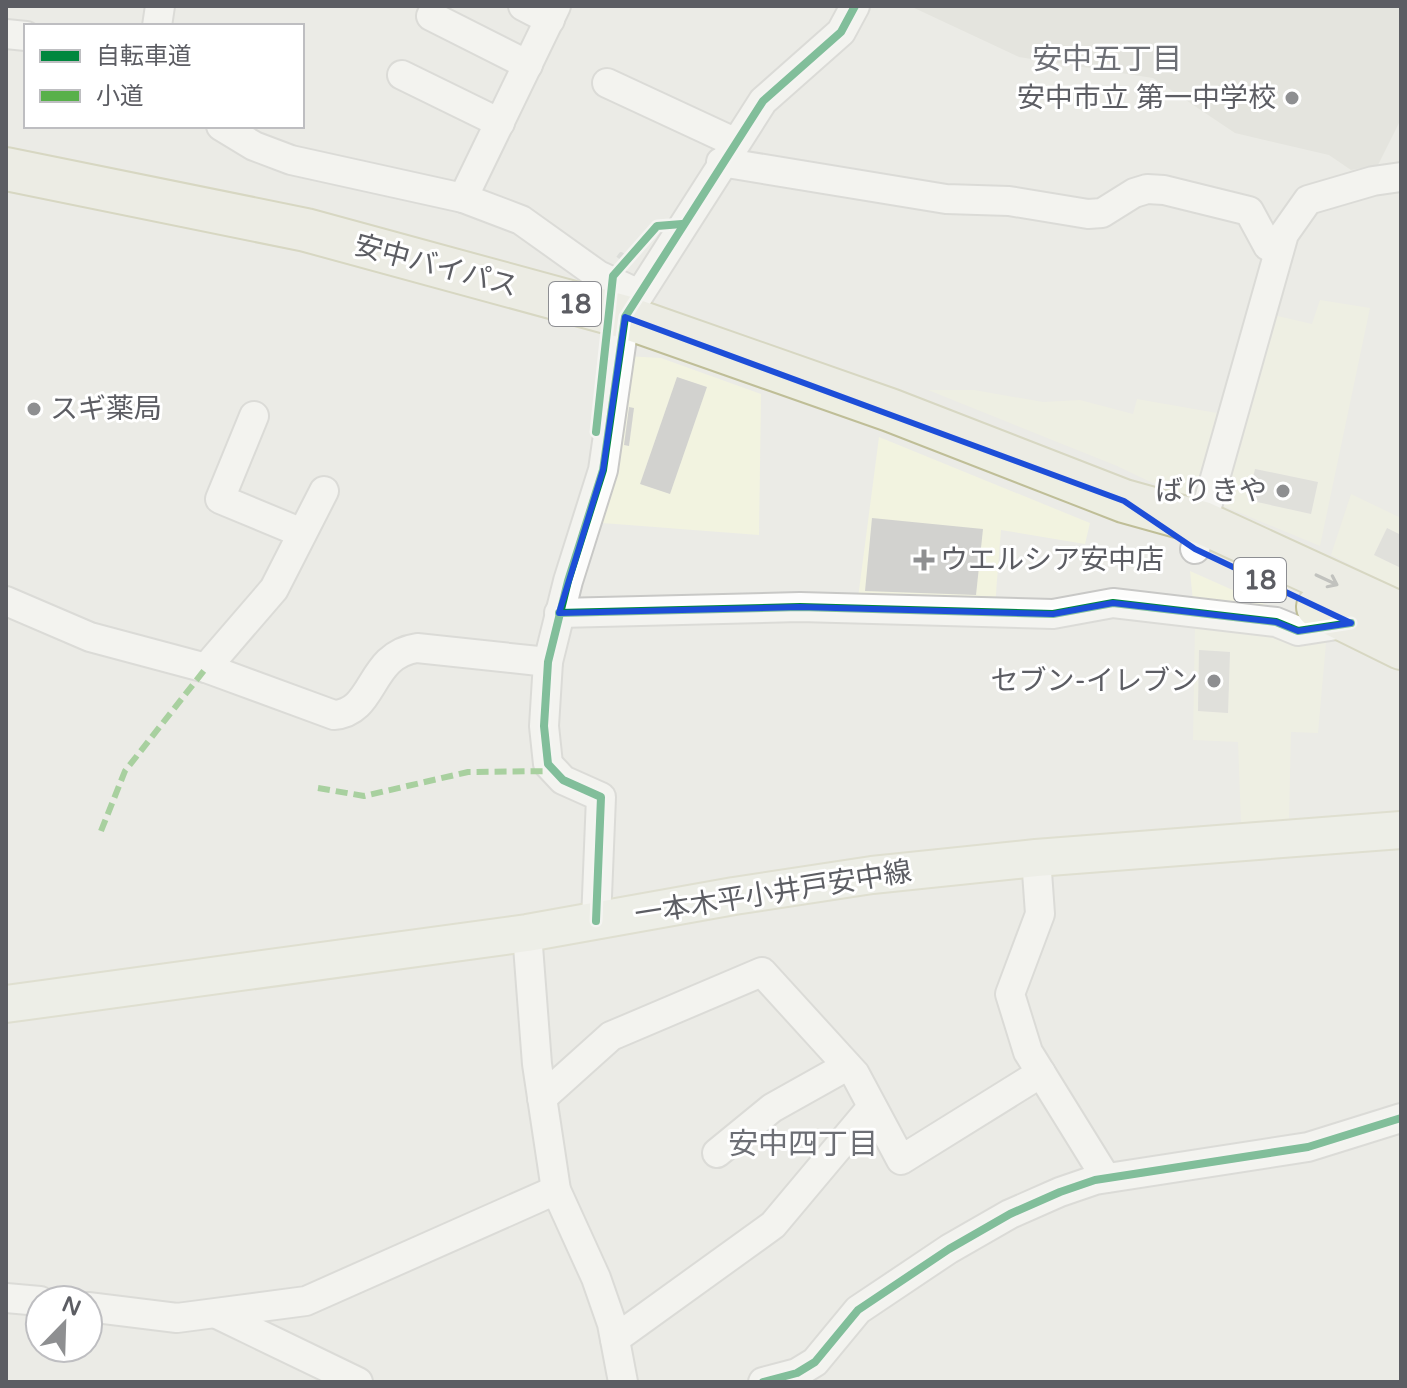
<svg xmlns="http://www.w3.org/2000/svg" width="1407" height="1388" font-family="'Varela Round','Noto Sans JP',sans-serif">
  <rect width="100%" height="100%" fill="#ebebe6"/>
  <!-- commercial -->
  <g fill="#f2f3e0">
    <path d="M1320,300L1370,308L1320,546L1216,503L1269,314L1312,324Z"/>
    <path d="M625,356L661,358L761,394L759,535L589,522Z"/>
    <path d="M928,390H974L1043,402L1080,400L1133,414L1137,399L1217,413L1196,496L1184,498L1117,466Z"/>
    <path d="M879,437L1090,523L1085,544L1001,530L995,606L858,598Z"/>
    <path d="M1351,494L1401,518V590L1331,555Z"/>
    <path d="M1190,571L1327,632L1318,733L1291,732L1289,821L1241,824L1238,742L1193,740L1195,622Z"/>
  </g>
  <!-- education -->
  <path fill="#dbdbd5" d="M910,6H1401V119L1378,165L1351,170L1329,155L1235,133L1153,78L1019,57Z"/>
  <!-- building -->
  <g fill="#d2d2cf">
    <path d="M677,377L707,387L670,494L640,484Z"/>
    <path d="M629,407L634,408L629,446L624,445Z"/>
    <path d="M1255,469L1318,482L1311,514L1248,500Z"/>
    <path d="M872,518L983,529L976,595L865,591Z"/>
    <path d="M1387,528L1401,535V568L1374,555Z"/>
    <path d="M1199,650L1230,652L1228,713L1198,711Z"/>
  </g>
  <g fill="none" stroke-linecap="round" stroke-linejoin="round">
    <defs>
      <g id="minor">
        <path d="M523,6L550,20"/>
        <path d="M431,16L528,65"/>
        <path d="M157,26L160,6"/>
        <path d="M6,34L26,36"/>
        <path d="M402,75L500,123"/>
        <path d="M607,83L734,142"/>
        <path d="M221,126L254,146L291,160L463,198L521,220L598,275L639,294"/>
        <path d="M721,162L946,199L1009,201L1088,214L1102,213L1134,193L1147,189L1164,190L1249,211L1268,246L1279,250"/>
        <path d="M463,198L556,6"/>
        <path d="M254,416L220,499L302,533"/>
        <path d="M1195,549L1284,234L1308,200L1373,181L1401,177"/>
        <path d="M6,601L90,637L206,668L334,715C376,712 368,655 417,648L548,662"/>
        <path d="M559,613L800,607L1053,614L1113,603L1276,622L1298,631L1350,623"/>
        <path d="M206,668L274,589L324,491"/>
        <path d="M1036,858L1040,914L1010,994L1028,1052L1106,1178"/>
        <path d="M596,921L601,797L563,780L548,764L544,726L548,662L568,581L603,470L625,317L763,101L841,32L855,6"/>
        <path d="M527,933L537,1064L556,1190L596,1278L612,1324L623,1382"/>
        <path d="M542,1098L611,1036L762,972L855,1074L901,1160L1041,1073"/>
        <path d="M717,1153L772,1108L847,1066"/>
        <path d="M6,1298L40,1301"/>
        <path d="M88,1307L177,1318L306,1301L556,1190"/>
        <path d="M219,1315L358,1382"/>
        <path d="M615,1339L773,1225L872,1107"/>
        <path d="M763,1382L797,1373L815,1362L858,1310L949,1249L1010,1214L1060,1192L1095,1180L1308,1147L1401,1118"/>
      </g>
      <path id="major" d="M6,1004L527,933L734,896L872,875L1036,858L1401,830"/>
      <g id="highway">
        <path d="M6,169L306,230L625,317L890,410L1124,501L1203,523L1401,614"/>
        <path d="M1318,607L1401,648"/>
      </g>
    </defs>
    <!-- minor casing -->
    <use href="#minor" stroke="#c8c8c6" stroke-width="32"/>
    <!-- major casing -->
    <use href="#major" stroke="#d0d0b7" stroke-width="40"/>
    <!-- highway casing -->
    <use href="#highway" stroke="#bfbe97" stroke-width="46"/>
    <!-- path -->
    <path stroke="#c9cccb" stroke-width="4" stroke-dasharray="8 4" stroke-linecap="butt" d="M618,258L621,254L628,259"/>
    <!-- minor -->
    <use href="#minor" stroke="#fcfcfb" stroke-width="28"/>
    <!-- major -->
    <use href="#major" stroke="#f0f1e8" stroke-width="36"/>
    <!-- highway -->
    <use href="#highway" stroke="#edeee2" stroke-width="42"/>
    <!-- quiet -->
    <g stroke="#58b04a" stroke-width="6" stroke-dasharray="12 6" stroke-linecap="butt">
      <path d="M318,788L364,796L468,772L554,771"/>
      <path d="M101,831L125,771L206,668"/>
    </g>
    <defs>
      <g id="cycleway">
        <path d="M596,432L613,276L657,226L682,224"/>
        <path d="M559,613L800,607L1053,614L1113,603L1276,622L1298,631L1351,623"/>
        <path d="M596,921L601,797L563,780L548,764L544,726L548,662L568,581L603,470L625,317L763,101L841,32L855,6"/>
        <path d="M763,1382L797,1373L815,1362L858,1310L949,1249L1010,1214L1060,1192L1095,1180L1308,1147L1401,1118"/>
      </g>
    </defs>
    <!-- cycleway casing -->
    <use href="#cycleway" stroke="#fff" stroke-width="13"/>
    <!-- cycleway -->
    <use href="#cycleway" stroke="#00873e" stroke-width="8"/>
  </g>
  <!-- one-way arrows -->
  <defs><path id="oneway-shaft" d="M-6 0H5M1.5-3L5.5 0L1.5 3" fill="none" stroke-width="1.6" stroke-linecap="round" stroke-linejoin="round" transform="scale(2)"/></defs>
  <use stroke="#8f908f" href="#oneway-shaft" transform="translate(1327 580) rotate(25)"/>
  <!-- marked area -->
  <path d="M0 0H1407V1388H0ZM625,317L1124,501L1195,549L1351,623L1298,631L1276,622L1113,603L1053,614L800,607L559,613L603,470Z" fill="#ebebe6" fill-opacity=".55" fill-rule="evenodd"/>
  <path fill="none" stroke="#1d4ed8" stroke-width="6" stroke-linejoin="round" d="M625,317L1124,501L1195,549L1351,623L1298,631L1276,622L1113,603L1053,614L800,607L559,613L603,470Z"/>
  <!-- markers -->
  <g fill="#8e8f91" stroke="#fff" stroke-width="3">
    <circle cx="1292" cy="98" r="8"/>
    <circle cx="34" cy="409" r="8"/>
    <circle cx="1283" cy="491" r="8"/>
    <path d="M920 548h8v8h8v8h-8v8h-8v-8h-8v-8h8z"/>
    <circle cx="1214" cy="681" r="8"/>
  </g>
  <g text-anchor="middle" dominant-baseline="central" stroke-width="6" stroke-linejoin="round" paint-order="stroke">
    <!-- shield labels -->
    <g fill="#fff" stroke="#8d8e92" stroke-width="2">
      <rect x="549" y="282" width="52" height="44" rx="6"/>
      <rect x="1234" y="558" width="52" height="44" rx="6"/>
    </g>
    <g font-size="26" font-weight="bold" fill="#5c5d63">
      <text x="575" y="304">18</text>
      <text x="1260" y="580">18</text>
    </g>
    <!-- poi labels -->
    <g font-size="28" fill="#5c5d63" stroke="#fff" text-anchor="end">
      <text x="1276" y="98">安中市立 第一中学校</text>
      <text x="50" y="409" text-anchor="start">スギ薬局</text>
      <text x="1267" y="491">ばりきや</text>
      <text x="940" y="560" text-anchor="start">ウエルシア安中店</text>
      <text x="1198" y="681">セブン-イレブン</text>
    </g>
    <!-- street labels -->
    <g font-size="28" fill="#5c5d63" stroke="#fff">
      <text transform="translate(436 266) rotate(15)">安中バイパス</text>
      <text transform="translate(773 893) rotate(-9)">一本木平小井戸安中線</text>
    </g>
    <!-- neighbourhood labels -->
    <g font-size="30" fill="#6d6f75" stroke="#fff">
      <text x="1107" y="59">安中五丁目</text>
      <text x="803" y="1144">安中四丁目</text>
    </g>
  </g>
  <!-- border -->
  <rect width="1407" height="1388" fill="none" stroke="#5c5d63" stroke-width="16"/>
  <!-- legend -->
  <rect x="24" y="24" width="280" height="104" fill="#ffffff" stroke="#bebec1" stroke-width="2"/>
  <rect x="40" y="50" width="40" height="12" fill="#00873e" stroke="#bebec1" stroke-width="2"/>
  <text x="96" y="64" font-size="24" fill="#5c5d63">自転車道</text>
  <rect x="40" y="90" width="40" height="12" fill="#58b04a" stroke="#bebec1" stroke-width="2"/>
  <text x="96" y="104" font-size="24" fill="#5c5d63">小道</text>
  <!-- north arrow -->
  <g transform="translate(64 1324) rotate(23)"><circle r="38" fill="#ffffff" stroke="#bebec1" stroke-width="2"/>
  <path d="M0-6L14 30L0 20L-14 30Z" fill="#8e8f91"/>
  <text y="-12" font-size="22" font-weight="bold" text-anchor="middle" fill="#5c5d63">N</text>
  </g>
</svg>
